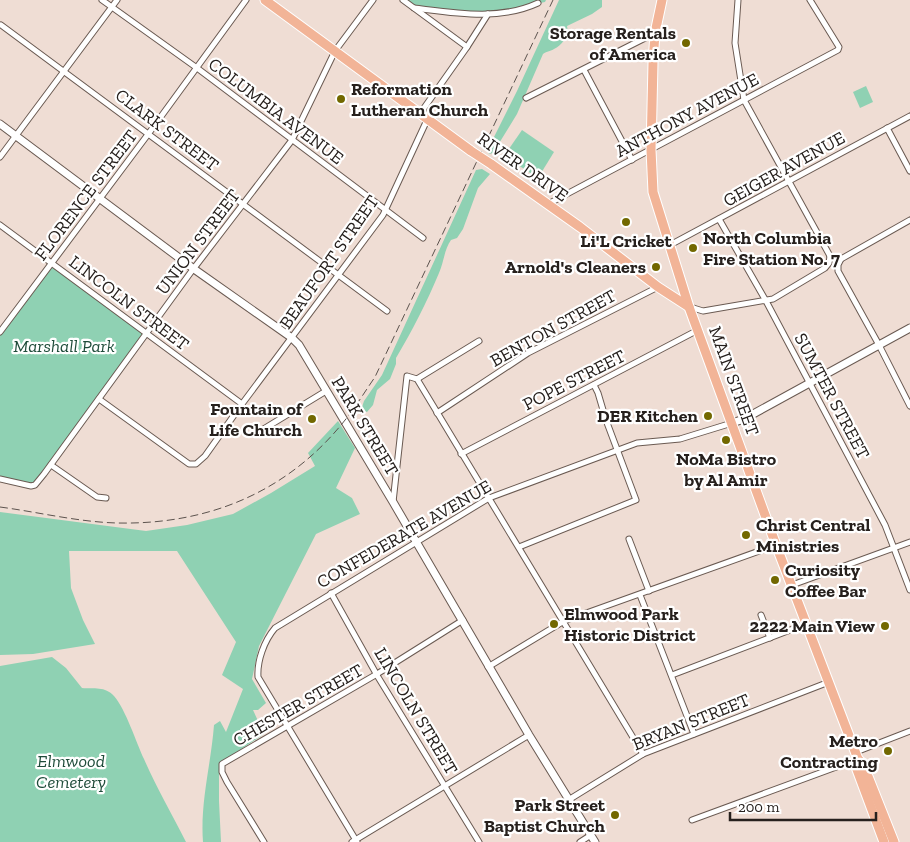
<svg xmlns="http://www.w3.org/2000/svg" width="910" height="842" font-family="'Zilla Slab',serif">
  <rect width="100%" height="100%" fill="#efddd4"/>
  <!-- green -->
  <g fill="#8fd1b3">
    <path d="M403,0H546L545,2L488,14L414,8Z"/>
    <path d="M559,0H602V7L592,14L567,26C569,35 563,45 554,49C551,51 547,51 543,54L517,114L493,153L489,154L488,151L490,145L517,91Z"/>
    <path d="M866,86L873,102L860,108L853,92Z"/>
    <path d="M522,130L554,152L538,178L504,156Z"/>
    <path d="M482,169L490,174L478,188L463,229L457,238L451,240C444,250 444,262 439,273C427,302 412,331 396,358V364L390,379L377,390L373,405L367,412L361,410L364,401L382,375L476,170Z"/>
    <path d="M52,263L147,333L35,485L0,479V332Z"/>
    <path d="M338,421L355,448L336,488L352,498L360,514L316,534L259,646L252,679L266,703L258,710H253L264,734L219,764V801L221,842H203C200,803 211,764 214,725L220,721L226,732L243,689L222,675L236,642L177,551H69L71,588L83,620L95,644L33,654L0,655V512L146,531L187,525L233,514L271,493L315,466L308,453Z"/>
    <path d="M52,657L66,668L82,688C94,689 105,686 114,696C126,710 136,742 144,759C156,787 172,814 186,842H0V666Z"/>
  </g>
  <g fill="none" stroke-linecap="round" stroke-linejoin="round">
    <defs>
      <g id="minor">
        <path d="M102,0L197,68L423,238"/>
        <path d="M403,0L467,47"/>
        <path d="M738,0L735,43L744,100L830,256"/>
        <path d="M414,8C455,13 499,21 538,3"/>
        <path d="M1,25L387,311"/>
        <path d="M584,70L632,160"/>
        <path d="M526,98L655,33"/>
        <path d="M887,128L910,171"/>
        <path d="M0,157L117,0"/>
        <path d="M548,204L838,50L839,47L810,0"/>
        <path d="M719,219L766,301L885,525L910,590"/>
        <path d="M0,225L242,404"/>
        <path d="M670,245L910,116"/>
        <path d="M841,259L838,265V271L879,345L910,406"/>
        <path d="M841,259L910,220"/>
        <path d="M690,307L703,311L773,299L825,268L829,263L830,256"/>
        <path d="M0,332L149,133L246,0"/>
        <path d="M417,379L479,341"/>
        <path d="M99,399L189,464H196L205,456L242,404L383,215L427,120L423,114L424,108L467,47L488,14"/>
        <path d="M437,413L528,353L658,287"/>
        <path d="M262,430L326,391"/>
        <path d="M461,454L698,330"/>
        <path d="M51,465L97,497L106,498"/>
        <path d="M0,479L31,486L35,485L44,474L191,272L292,140L335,51L373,0"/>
        <path d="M393,502L407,376L417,379L643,754"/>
        <path d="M629,539L649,591"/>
        <path d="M519,547L636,500L606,420L598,393L594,385"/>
        <path d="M792,585L910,542"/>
        <path d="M331,593L378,677L479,842"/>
        <path d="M640,595L694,734"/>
        <path d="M761,615L770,638"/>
        <path d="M488,667L564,621L776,545"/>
        <path d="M672,675L806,624"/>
        <path d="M856,752L910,731"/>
        <path d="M570,799L643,754L829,682"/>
        <path d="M692,820L858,759"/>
        <path d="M264,842L227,782L222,772V764L377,674L463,620"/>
        <path d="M352,842L529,735"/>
        <path d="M357,842L258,677C257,661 264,641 275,628L489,498L637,443L680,439L732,423"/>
        <path d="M580,842L591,835"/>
      </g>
      <g id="tertiary">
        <path d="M0,124L194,269L292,338L299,345L393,502L529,735L595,842"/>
        <path d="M732,423L744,419L910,328"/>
      </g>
      <g id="primary">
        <path d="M265,0L471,151"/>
        <path d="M662,0L655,33L653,63L651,150L653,192L689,307L776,545L858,759L863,764L894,842"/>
        <path d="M491,164L580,227L658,287L689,307"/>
        <path d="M858,759L856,767L884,842"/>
      </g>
    </defs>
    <!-- minor casing -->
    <use href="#minor" stroke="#6a5a52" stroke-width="7"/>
    <!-- tertiary casing -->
    <use href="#tertiary" stroke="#6a5a52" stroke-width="9"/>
    <!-- primary casing -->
    <use href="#primary" stroke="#fff" stroke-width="11"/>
    <!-- minor -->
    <use href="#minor" stroke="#fff" stroke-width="5"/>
    <!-- tertiary -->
    <use href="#tertiary" stroke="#fff" stroke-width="7"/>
    <!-- primary -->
    <use href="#primary" stroke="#f2b497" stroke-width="9"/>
    <!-- rail -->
    <path stroke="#5c534e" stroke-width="1" stroke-dasharray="8 4" stroke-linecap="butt" d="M0,507C38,512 78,522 117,523C211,525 292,490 349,415C358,403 366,390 375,377L553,0"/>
    <defs>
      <path id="primary-bridge" d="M471,151L491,164"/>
    </defs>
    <!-- primary-bridge casing -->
    <use href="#primary-bridge" stroke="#fff" stroke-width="11" stroke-linecap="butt"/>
    <!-- primary-bridge -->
    <use href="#primary-bridge" stroke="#f2b497" stroke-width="9"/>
  </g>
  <!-- markers -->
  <g fill="#726800" stroke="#fff" stroke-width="2">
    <circle cx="686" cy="43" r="5"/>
    <circle cx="341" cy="99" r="5"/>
    <circle cx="626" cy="222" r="5"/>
    <circle cx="693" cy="248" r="5"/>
    <circle cx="656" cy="267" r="5"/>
    <circle cx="708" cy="416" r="5"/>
    <circle cx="312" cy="419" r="5"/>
    <circle cx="726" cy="440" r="5"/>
    <circle cx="746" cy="535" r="5"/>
    <circle cx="775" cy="580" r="5"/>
    <circle cx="554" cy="624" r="5"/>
    <circle cx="885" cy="626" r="5"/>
    <circle cx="888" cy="751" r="5"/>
    <circle cx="615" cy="815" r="5"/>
  </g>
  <g text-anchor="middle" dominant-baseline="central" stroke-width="4.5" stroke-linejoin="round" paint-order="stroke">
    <!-- poi labels -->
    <g font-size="18" font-weight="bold" fill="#26201d" stroke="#fff" text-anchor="end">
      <text x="676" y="33">Storage Rentals<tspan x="676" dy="21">of America</tspan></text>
      <text x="351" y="89" text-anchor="start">Reformation<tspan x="351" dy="21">Lutheran Church</tspan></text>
      <text x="703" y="238" text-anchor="start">North Columbia<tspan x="703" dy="21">Fire Station No. 7</tspan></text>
      <text x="626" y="241" text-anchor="middle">Li'L Cricket</text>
      <text x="646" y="267">Arnold's Cleaners</text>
      <text x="302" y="409">Fountain of<tspan x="302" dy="21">Life Church</tspan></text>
      <text x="698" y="416">DER Kitchen</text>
      <text x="726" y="459" text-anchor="middle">NoMa Bistro<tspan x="726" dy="21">by Al Amir</tspan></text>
      <text x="756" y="525" text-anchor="start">Christ Central<tspan x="756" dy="21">Ministries</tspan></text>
      <text x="785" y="570" text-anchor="start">Curiosity<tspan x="785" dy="21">Coffee Bar</tspan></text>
      <text x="564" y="614" text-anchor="start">Elmwood Park<tspan x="564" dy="21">Historic District</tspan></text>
      <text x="875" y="626">2222 Main View</text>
      <text x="878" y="741">Metro<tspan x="878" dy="21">Contracting</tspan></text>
      <text x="605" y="805">Park Street<tspan x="605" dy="21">Baptist Church</tspan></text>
    </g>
    <!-- street labels -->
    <g font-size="18" fill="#26201d" stroke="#fff">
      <text transform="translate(276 111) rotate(37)">COLUMBIA AVENUE</text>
      <text transform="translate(687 115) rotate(-28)">ANTHONY AVENUE</text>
      <text transform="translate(167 130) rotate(37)">CLARK STREET</text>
      <text transform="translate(523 167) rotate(35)">RIVER DRIVE</text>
      <text transform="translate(784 169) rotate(-29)">GEIGER AVENUE</text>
      <text transform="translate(86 195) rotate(-53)">FLORENCE STREET</text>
      <text transform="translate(198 242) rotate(-53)">UNION STREET</text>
      <text transform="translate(329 262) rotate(-55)">BEAUFORT STREET</text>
      <text transform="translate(129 303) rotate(37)">LINCOLN STREET</text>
      <text transform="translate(553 328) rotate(-29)">BENTON STREET</text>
      <text transform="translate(574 380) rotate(-27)">POPE STREET</text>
      <text transform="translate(734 381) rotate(70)">MAIN STREET</text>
      <text transform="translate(832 396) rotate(62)">SUMTER STREET</text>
      <text transform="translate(365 426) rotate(59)">PARK STREET</text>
      <text transform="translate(404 534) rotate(-30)">CONFEDERATE AVENUE</text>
      <text transform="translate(298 705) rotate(-30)">CHESTER STREET</text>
      <text transform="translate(416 711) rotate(59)">LINCOLN STREET</text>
      <text transform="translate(691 722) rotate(-22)">BRYAN STREET</text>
    </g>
    <!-- park labels -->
    <g font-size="18" font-style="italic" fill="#1f4c3a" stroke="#fff">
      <text x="64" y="346">Marshall Park</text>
      <text x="71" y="761">Elmwood<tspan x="71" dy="21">Cemetery</tspan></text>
    </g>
  </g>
  <!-- scale -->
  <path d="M730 812v8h146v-8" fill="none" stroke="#26201d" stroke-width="2.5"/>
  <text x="738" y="812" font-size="15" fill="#26201d" stroke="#ffffff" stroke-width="4" paint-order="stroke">200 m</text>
</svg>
